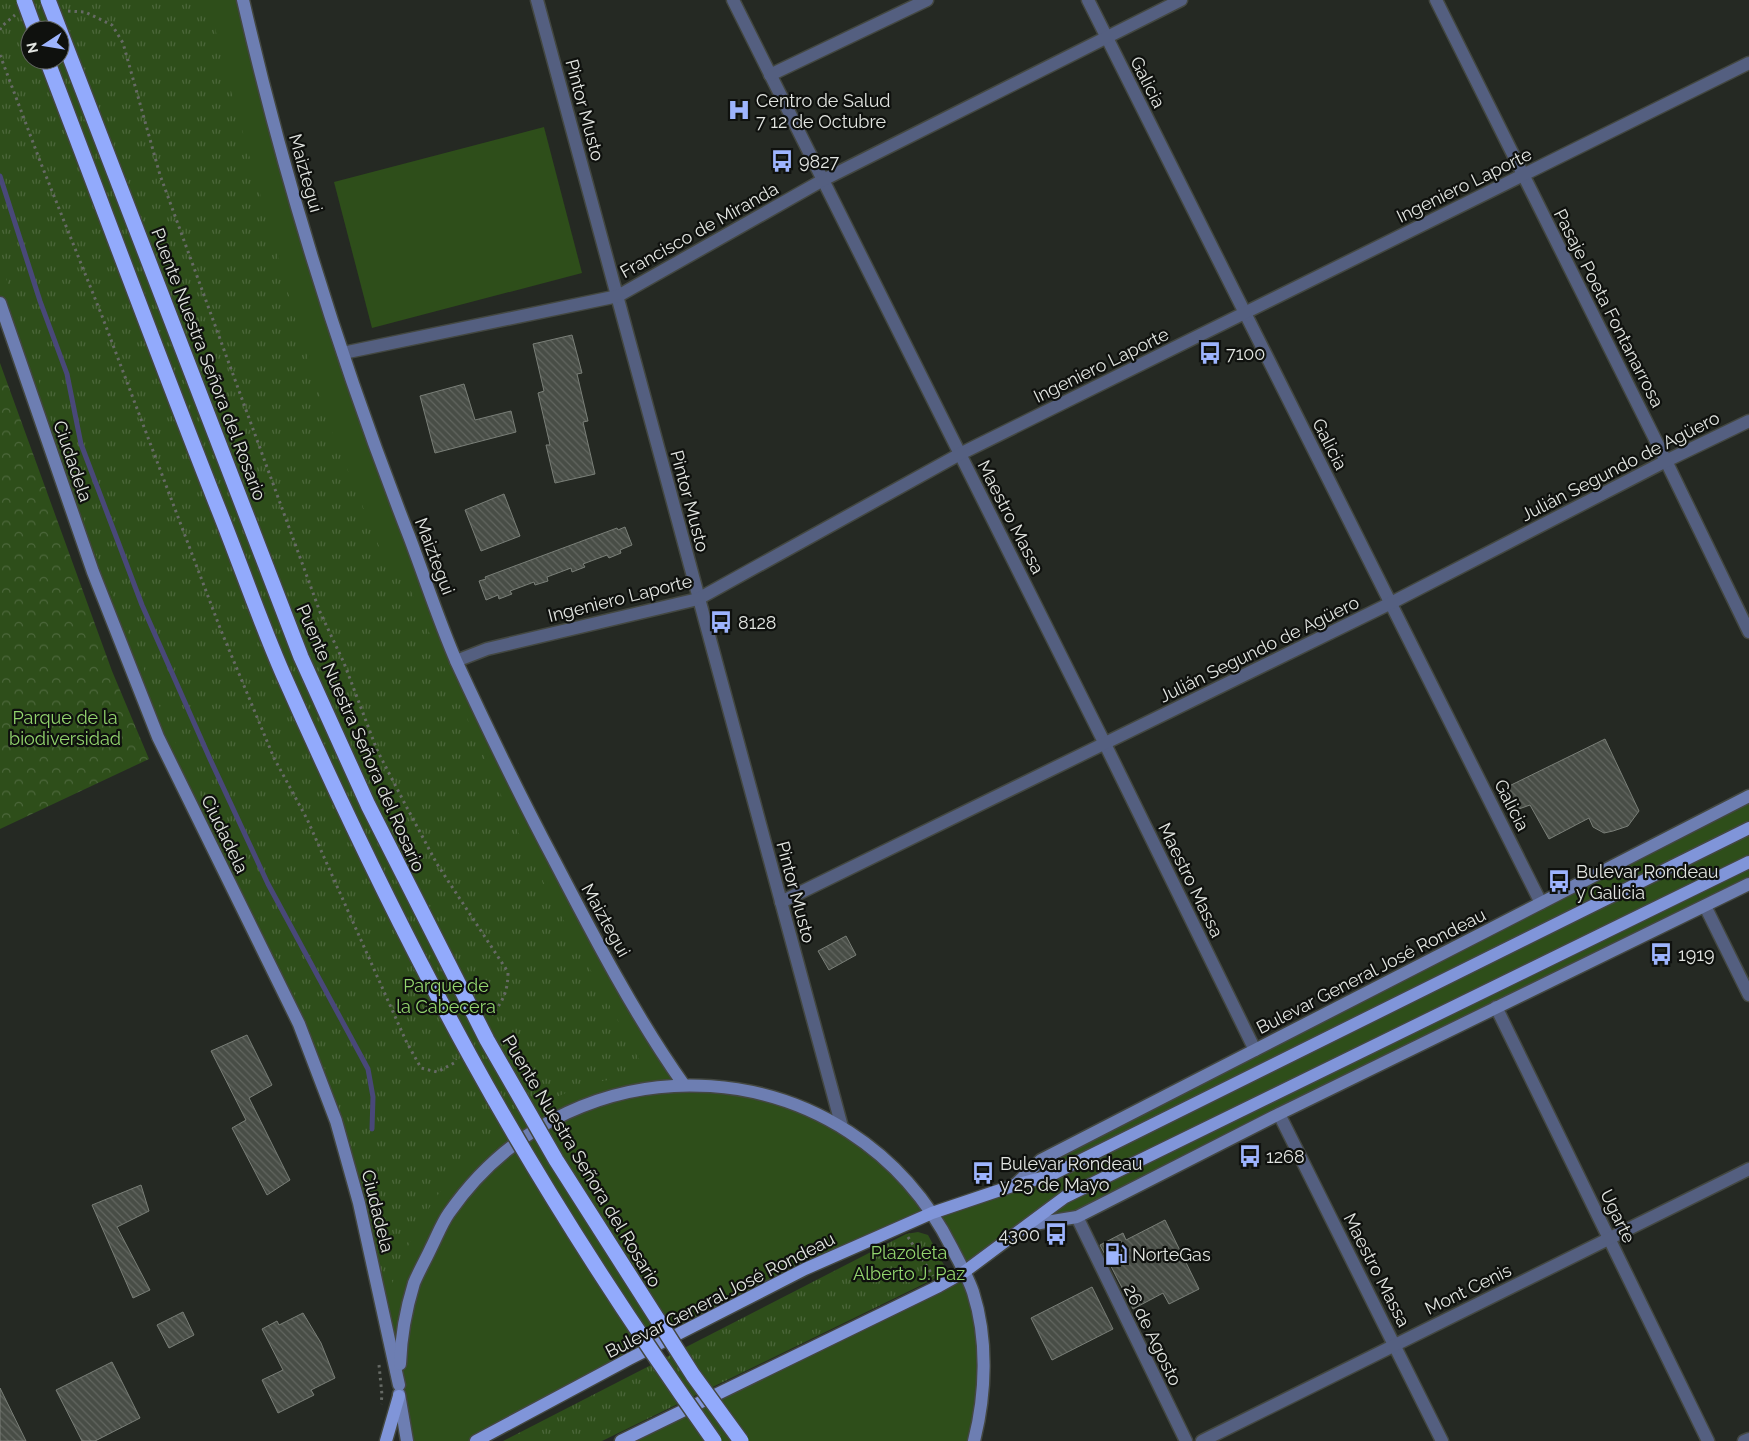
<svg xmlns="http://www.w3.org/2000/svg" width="1749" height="1441" font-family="Raleway,sans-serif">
  <defs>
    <pattern id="forest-crowns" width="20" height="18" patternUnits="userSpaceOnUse" patternTransform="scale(1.25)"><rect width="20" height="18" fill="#2e4e1a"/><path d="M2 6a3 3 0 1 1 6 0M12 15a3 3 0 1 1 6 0" fill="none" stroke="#4c673b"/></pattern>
    <pattern id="park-tufts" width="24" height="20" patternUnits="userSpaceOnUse" patternTransform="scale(1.25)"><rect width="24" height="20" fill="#2e4e1a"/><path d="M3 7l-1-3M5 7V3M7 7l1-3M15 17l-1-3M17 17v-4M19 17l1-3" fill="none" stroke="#4c673b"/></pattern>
    <pattern id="building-back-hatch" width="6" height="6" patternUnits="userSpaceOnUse" patternTransform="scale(1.25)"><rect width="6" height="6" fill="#484d46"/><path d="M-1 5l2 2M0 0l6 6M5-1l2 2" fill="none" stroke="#626660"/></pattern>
  </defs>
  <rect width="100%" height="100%" fill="#252923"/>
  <!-- grass -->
  <g fill="#2e4e1a" fill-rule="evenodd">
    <path d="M0,0H243L290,179L414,550L528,812L684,1085L758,1092L842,1127L932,1213L1015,1185L1041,1160L1749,796V884L1077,1217L1028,1225L964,1273L984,1366L974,1441H621L964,1273L932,1213L805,1269L476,1441H407L359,1203L299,1024L158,737L0,303ZM30,30H60V60H30Z"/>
    <path d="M544,127L582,273L372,328L334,182Z"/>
  </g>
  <!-- forest -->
  <path fill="url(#forest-crowns)" d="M0,363L112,671L149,759L0,829Z"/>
  <!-- park -->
  <g fill="url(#park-tufts)" fill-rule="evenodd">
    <path d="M0,0H209L222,59L297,324L330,427L381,551L399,564L512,820L551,897L647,1074C630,1077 612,1078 595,1083C572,1090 546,1100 525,1112C516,1117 508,1124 500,1130C442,1175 409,1233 386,1301L372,1223L348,1136L312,1032L169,729L100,566L69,476L0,259ZM30,30H60V60H30Z"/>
    <path d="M918,1232L928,1235L945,1267L942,1273L934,1279L602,1441H503L906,1234Z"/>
  </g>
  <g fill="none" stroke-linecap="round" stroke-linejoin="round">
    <!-- stream -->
    <path stroke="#494879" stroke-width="5" d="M0,176L40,301L67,374L81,444L142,605L210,759L268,884L368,1069L373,1097L372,1129"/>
  </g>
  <!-- building -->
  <g fill="url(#building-back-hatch)" stroke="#7a7f78">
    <path d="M572,335L582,373L577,374L588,421L583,422L595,474L555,483L546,445H550L538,393L544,391L533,344Z"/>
    <path d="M464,384L475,420L511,411L516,432L435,453L420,396Z"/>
    <path d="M504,494L520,536L481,551L465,510Z"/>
    <path d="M625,527L632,545L620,550L621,553L609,558L607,555L583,564L585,567L572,572L571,568L547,577L548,581L535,585L534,582L510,591L512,594L499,599L498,595L486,600L479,581L486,579L485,577L617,528L618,530Z"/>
    <path d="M1605,739L1639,811L1628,826L1613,831L1604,833L1593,827L1589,818L1549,839L1530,805L1516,810L1505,788Z"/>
    <path d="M846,936L856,955L829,970L818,951Z"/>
    <path d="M247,1035L272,1085L249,1098L290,1180L267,1195L232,1128L246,1120L211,1051Z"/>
    <path d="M141,1185L149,1211L117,1227L150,1290L133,1298L92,1205Z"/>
    <path d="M1165,1220L1199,1289L1169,1304L1163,1293L1133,1309L1100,1245L1123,1233L1126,1240Z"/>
    <path d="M1092,1287L1113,1329L1052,1360L1031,1318Z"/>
    <path d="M183,1312L194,1335L169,1348L157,1325Z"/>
    <path d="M303,1313L321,1343L335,1378L311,1390L314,1395L278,1413L262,1380L283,1370L262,1329L277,1321L279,1325Z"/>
    <path d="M112,1362L140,1418L95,1441H82L56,1390Z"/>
    <path d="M0,1388L26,1441H0Z"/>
  </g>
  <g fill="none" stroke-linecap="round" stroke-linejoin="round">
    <defs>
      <g id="street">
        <path d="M537,0L842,1127"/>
        <path d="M733,0L1105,744L1255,1050"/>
        <path d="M1088,0L1541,903"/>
        <path d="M1436,0L1666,461L1749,632"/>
        <path d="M770,75L927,0"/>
        <path d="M343,353L618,296L823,180L1181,0"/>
        <path d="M456,661L487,649L698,599L960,454L1749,63"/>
        <path d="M781,902L1391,603L1666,461L1749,421"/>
        <path d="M1705,906L1749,995"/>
        <path d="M1496,1007L1708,1441"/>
        <path d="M1279,1114L1442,1441"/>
        <path d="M1077,1217L1186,1441"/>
        <path d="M1202,1441L1749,1169"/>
        <path d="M1744,1441L1749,1439"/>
      </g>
      <g id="secondary">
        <path d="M243,0C285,182 341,362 409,536C425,578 439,622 457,663C488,730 520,796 554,860C593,935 635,1016 684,1085"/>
        <path d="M0,303L93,572L158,737L299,1024L336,1121L359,1203L399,1385"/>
        <path d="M1015,1185L1041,1160L1749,796"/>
        <path d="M1028,1225L1077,1217L1279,1114L1749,884"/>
        <path d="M400,1364C401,1337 406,1309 414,1283C419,1271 426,1259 431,1248C437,1236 442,1223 449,1213C577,1029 851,1047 952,1248C959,1262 968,1277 973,1292C988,1339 986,1394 974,1441"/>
        <path d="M399,1394L407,1441"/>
      </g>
      <g id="primary">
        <path d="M386,1441L399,1396"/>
        <path d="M476,1441L629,1359L805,1269L932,1213L1015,1185L1049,1176L1749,828"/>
        <path d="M621,1441L939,1286L964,1272L1065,1197L1749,862"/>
      </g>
    </defs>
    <!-- street casing -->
    <use href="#street" stroke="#434741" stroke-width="15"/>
    <!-- secondary casing -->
    <use href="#secondary" stroke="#434741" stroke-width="15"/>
    <!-- primary casing -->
    <use href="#primary" stroke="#434741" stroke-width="15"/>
    <!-- path -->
    <g stroke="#666a65" stroke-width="3" stroke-dasharray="2.5 4" stroke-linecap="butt">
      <path d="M68,11L85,12L112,25L123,43L160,175L320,612L344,663L377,750L405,804L437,864L508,972C508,991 503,1001 492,1015"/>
      <path d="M0,30L1,27L15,15"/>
      <path d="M0,55L40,161L102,316L220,628L274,758L307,819L406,1041L421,1068L437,1072L454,1063L456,1059"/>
      <path d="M908,1237L933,1276"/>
      <path d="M379,1365L382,1395L381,1404"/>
    </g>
    <!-- street -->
    <use href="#street" stroke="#545f80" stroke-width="12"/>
    <!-- secondary -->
    <use href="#secondary" stroke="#6d7eb2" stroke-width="12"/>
    <!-- primary -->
    <use href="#primary" stroke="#8095d9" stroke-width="12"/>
    <defs>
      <g id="highway-bridge">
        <path d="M24,0L35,30"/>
        <path d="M48,0L301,657L368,805L487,1040L556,1160L693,1375L741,1441"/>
        <path d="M47,60C104,209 159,359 218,508C240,563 259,619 283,674C340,803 402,932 470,1056C543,1189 626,1317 714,1441"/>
      </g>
    </defs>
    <!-- highway-bridge casing -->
    <use href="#highway-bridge" stroke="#434741" stroke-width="18" stroke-linecap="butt"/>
    <!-- highway-bridge -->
    <use href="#highway-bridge" stroke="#92aafc" stroke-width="15"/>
  </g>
  <!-- icons -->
  <defs>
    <symbol id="hospital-bare" viewBox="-9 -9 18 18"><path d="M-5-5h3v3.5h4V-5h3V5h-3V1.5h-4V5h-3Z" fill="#9db4fd" stroke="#0f110e" stroke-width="2.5" paint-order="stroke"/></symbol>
    <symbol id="bus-bare" viewBox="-9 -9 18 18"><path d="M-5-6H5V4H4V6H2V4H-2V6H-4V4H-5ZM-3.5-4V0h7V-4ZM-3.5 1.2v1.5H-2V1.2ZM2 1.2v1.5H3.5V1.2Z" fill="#9db4fd" stroke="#0f110e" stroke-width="2.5" paint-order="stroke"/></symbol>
    <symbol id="fuel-bare" viewBox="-9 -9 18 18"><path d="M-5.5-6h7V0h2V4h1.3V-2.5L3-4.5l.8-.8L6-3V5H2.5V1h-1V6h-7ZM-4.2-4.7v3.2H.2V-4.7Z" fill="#9db4fd" stroke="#0f110e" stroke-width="2.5" paint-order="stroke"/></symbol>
  </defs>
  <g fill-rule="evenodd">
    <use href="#hospital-bare" x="723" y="94" width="32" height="32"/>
    <use href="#bus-bare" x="766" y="145" width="32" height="32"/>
    <use href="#bus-bare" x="1194" y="337" width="32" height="32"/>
    <use href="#bus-bare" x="705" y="606" width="32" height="32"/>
    <use href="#bus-bare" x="1543" y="865" width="32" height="32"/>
    <use href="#bus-bare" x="1645" y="938" width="32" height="32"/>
    <use href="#bus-bare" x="1234" y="1140" width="32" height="32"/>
    <use href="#bus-bare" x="967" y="1157" width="32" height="32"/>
    <use href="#bus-bare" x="1040" y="1218" width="32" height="32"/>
    <use href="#fuel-bare" x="1100" y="1238" width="32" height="32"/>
  </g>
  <g text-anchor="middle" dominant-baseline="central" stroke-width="4.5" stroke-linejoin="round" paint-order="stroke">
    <!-- street labels -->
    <g font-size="18" fill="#e2e5e1" stroke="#0f110e">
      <text transform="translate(1148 82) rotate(63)">Galicia</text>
      <text transform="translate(585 110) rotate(75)">Pintor Musto</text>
      <text transform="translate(306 173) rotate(74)">Maiztegui</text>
      <text transform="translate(1464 185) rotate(-26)">Ingeniero Laporte</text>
      <text transform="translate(699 230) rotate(-29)">Francisco de Miranda</text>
      <text transform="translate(1609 308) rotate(63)">Pasaje Poeta Fontanarrosa</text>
      <text transform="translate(209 364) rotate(69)">Puente Nuestra Señora del Rosario</text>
      <text transform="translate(1101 365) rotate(-26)">Ingeniero Laporte</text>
      <text transform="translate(1330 444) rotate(63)">Galicia</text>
      <text transform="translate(73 461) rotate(71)">Ciudadela</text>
      <text transform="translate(1620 466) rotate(-27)">Julián Segundo de Agüero</text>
      <text transform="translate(690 501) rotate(75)">Pintor Musto</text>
      <text transform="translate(1011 517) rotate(63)">Maestro Massa</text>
      <text transform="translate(435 556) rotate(69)">Maiztegui</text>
      <text transform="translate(620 598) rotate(-14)">Ingeniero Laporte</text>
      <text transform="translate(1259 649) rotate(-26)">Julián Segundo de Agüero</text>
      <text transform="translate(361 738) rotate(66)">Puente Nuestra Señora del Rosario</text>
      <text transform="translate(1512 805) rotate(63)">Galicia</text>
      <text transform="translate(225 834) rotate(64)">Ciudadela</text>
      <text transform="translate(1191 880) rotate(64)">Maestro Massa</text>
      <text transform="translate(796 892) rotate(75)">Pintor Musto</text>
      <text transform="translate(606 920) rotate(61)">Maiztegui</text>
      <text transform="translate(1371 971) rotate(-27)">Bulevar General José Rondeau</text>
      <text transform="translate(582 1161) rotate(59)">Puente Nuestra Señora del Rosario</text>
      <text transform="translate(378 1211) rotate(76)">Ciudadela</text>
      <text transform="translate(1618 1216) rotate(64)">Ugarte</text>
      <text transform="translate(1377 1270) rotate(63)">Maestro Massa</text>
      <text transform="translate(1468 1289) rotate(-26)">Mont Cenis</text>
      <text transform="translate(720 1295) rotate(-27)">Bulevar General José Rondeau</text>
      <text transform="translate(1153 1335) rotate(64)">26 de Agosto</text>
    </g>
    <!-- poi labels -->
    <g font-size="18" fill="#e2e5e1" stroke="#0f110e" text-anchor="start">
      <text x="756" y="100">Centro de Salud<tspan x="756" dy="21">7 12 de Octubre</tspan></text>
      <text x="799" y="161">9827</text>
      <text x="1226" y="353">7100</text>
      <text x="738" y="622">8128</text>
      <text x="1576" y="871">Bulevar Rondeau<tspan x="1576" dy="21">y Galicia</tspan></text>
      <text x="1678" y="954">1919</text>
      <text x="1266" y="1156">1268</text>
      <text x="1000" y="1163">Bulevar Rondeau<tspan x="1000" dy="21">y 25 de Mayo</tspan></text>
      <text x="1040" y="1234" text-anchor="end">4300</text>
      <text x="1132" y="1254">NorteGas</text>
    </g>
    <!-- park labels -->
    <g font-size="18" fill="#93d56e" stroke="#0f110e">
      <text x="65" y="717">Parque de la<tspan x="65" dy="21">biodiversidad</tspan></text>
      <text x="446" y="985">Parque de<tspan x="446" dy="21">la Cabecera</tspan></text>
      <text x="909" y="1252">Plazoleta<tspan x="909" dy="21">Alberto J. Paz</tspan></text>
    </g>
  </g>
  <!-- north arrow -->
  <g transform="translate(45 45) rotate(258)"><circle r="24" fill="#0f110e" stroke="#636662"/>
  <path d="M0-4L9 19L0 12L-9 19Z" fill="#9db4fd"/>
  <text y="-8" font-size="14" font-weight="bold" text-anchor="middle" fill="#e2e5e1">N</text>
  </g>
</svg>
